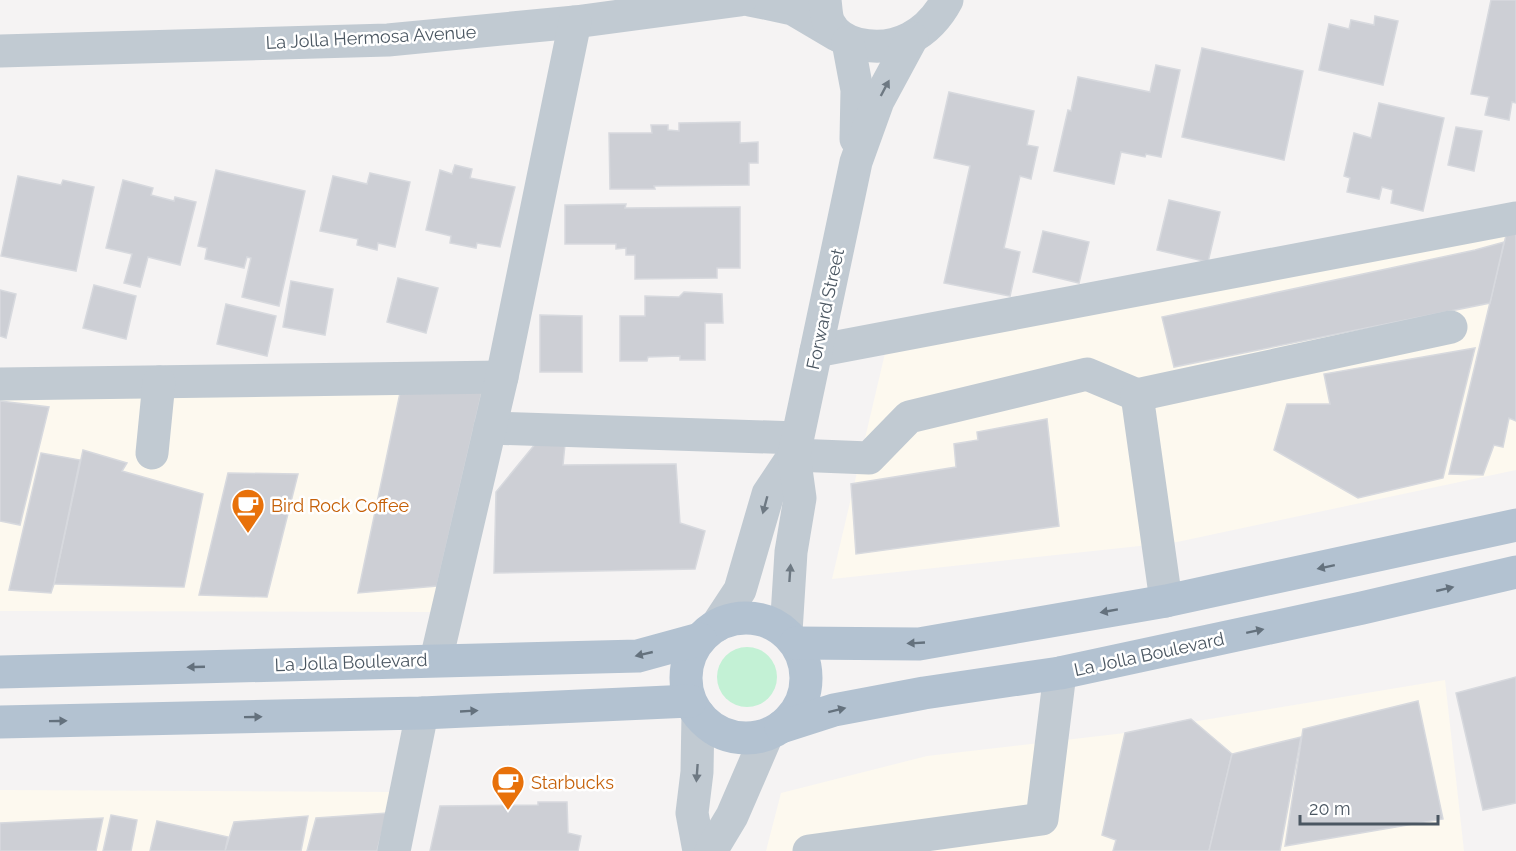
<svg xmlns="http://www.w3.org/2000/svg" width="1516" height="851" font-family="Raleway,sans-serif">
  <rect width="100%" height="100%" fill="#f5f3f3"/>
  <!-- commercial -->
  <g fill="#fdf9ef">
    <path d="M1516,204V470L1177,542L832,579L886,349Z"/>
    <path d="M502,377L446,612L0,611V388Z"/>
    <path d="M1445,680L1464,851H766L781,793L927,756L1125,733Z"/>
    <path d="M0,790L395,792L383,851H0Z"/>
  </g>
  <!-- green -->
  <circle fill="#c3f1d5" cx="747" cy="677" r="30"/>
  <!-- building -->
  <g fill="#cdcfd5" stroke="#d7d9de" stroke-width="1.5">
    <path d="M1491,0H1516V103L1512,102L1509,120L1485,115L1489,97L1471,94Z"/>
    <path d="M1375,16L1398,21L1383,85L1319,70L1329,24L1349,29L1351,20L1374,25Z"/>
    <path d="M1202,48L1303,71L1284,160L1182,137Z"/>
    <path d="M1156,65L1180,70L1161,157L1146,154L1145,157L1121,152L1114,184L1054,171L1068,110L1071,111L1078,77L1150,92Z"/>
    <path d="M949,92L1034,111L1027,145L1038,147L1031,179L1020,176L1004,248L1020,252L1010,296L944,283L970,166L934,158Z"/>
    <path d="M1379,103L1444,118L1423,211L1391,203L1393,190L1382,187L1379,199L1347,192L1350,178L1344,176L1354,133L1371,138Z"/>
    <path d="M740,122V143L758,142V163H749V185L654,186L655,189H610L609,133H652L651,125H668V130L679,131V123Z"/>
    <path d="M1456,127L1482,131L1474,171L1448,165Z"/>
    <path d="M455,165L472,169L470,178L515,187L500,247L477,243L476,248L450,243L451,236L426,230L440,170L452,174Z"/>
    <path d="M216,170L305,191L279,306L242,297L251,258L247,257L244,268L205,259L207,248L198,246Z"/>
    <path d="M370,173L410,182L395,247L378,243L377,250L357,245L358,239L320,231L333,176L367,184Z"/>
    <path d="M18,176L61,185L63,180L94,187L76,271L1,256Z"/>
    <path d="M123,180L153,188L151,195L174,201L175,197L196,202L180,265L148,257L140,287L124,283L132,254L106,248Z"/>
    <path d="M1169,200L1220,212L1208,262L1157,250Z"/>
    <path d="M626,204L625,208L740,207V268H717V278L635,279V255H626V248L616,249V244H565V205Z"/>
    <path d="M1508,227L1516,229V421L1509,418L1503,447L1494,445L1483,475L1449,474Z"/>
    <path d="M1043,231L1089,242L1079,283L1033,272Z"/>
    <path d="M1504,242L1490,303L1174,367L1162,317L1475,250Z"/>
    <path d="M398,278L438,288L426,333L387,322Z"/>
    <path d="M291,281L333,289L325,335L283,327Z"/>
    <path d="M94,285L136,296L126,339L83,328Z"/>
    <path d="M0,290L16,294L6,338L0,336Z"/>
    <path d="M684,292L722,294L723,323H705V360H680V356L648,357L647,361H620V316H645V296L679,297Z"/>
    <path d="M226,304L276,316L267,356L217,344Z"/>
    <path d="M540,315L582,316V372H540Z"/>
    <path d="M1475,348L1443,478L1358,498L1274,450L1287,404H1330L1324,374Z"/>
    <path d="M482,392L437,586L358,593L400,393Z"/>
    <path d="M0,401L49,407L20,525L0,521Z"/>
    <path d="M1047,419L1059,526L856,554L851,484L956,467L954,444L978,440L977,432Z"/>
    <path d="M536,443L565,444L563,465L676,464L680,523L705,531L695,569L494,573L496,492Z"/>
    <path d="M83,450L127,463L122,471L203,494L184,587L54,584Z"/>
    <path d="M41,453L80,460L54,584L51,593L9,590Z"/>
    <path d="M228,473L298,474L267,597L199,595Z"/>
    <path d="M1516,677V803L1483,810L1456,693Z"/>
    <path d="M1418,701L1443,819L1285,846L1303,729Z"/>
    <path d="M1191,719L1232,754L1209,851H1113L1116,840L1102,835L1125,733Z"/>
    <path d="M1301,737L1280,851H1209L1232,754Z"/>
    <path d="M538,802H567L568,833L581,836L578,851H430L440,806L538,805Z"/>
    <path d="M387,813L377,851H307L316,818Z"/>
    <path d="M111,815L137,820L131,851H103Z"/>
    <path d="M308,816L301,851H225L234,822Z"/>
    <path d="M103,818L96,851H0V823Z"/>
    <path d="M157,821L228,837L225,851H150Z"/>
  </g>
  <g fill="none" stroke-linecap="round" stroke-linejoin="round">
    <!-- minor -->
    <g stroke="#c1cad2" stroke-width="33">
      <path d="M750,0L793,9L837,35"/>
      <path d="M825,0C826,7 826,17 829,23C835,35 845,41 858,44C896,53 929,34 947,0"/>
      <path d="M848,42L857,90L856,139"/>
      <path d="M0,51L388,40L575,22L740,0"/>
      <path d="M816,351L1516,218"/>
      <path d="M0,384L502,377"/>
      <path d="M490,428L797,438"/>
      <path d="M152,453L159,382"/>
      <path d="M794,455L869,458L909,417L1087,374L1137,395"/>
      <path d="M1166,601L1137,395L1451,327"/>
      <path d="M717,625L740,590L768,494L794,455"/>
      <path d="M786,632L791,552L800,498L794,455L856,162L878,101L912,38"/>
      <path d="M436,660L502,377L575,22"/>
      <path d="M698,714L697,772L692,813L699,851"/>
      <path d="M394,851L422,713"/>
      <path d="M711,851L732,816L767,735"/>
      <path d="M809,851L1042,819L1060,673"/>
    </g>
    <!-- major -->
    <g stroke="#b3c2d1" stroke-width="33">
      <circle cx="746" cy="678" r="60"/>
      <path d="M796,643L919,644L1166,601L1516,525"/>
      <path d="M0,672L638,656L700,639"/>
      <path d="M0,722L422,713L690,701"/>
      <path d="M781,727L834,710L924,693L1060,673L1362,608L1516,572"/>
    </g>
  </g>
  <!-- one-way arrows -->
  <defs><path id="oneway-solid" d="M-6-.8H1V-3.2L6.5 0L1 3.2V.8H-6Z" transform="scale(1.5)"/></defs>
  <g fill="#6e7983">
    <use href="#oneway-solid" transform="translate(885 88) rotate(-62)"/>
    <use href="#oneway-solid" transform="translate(765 505) rotate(105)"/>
    <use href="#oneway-solid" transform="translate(790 573) rotate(-86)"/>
    <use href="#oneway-solid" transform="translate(697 773) rotate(94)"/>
  </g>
  <g fill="#64717d">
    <use href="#oneway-solid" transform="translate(1326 567) rotate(168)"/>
    <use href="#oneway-solid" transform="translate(1445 589) rotate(-13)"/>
    <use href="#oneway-solid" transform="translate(1109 611) rotate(170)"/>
    <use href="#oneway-solid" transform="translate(1255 631) rotate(-12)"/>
    <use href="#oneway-solid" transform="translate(916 643) rotate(177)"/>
    <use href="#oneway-solid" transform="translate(644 654) rotate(167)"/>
    <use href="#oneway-solid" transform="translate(196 667) rotate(178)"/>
    <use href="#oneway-solid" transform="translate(837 710) rotate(-14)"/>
    <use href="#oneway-solid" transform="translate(469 711) rotate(-3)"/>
    <use href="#oneway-solid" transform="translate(253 717) rotate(-1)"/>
    <use href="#oneway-solid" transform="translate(58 721) rotate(-1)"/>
  </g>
  <!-- icons -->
  <defs>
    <symbol id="cafe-pin" viewBox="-11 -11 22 30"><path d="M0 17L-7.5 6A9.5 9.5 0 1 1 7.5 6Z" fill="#e8710a" stroke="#fff"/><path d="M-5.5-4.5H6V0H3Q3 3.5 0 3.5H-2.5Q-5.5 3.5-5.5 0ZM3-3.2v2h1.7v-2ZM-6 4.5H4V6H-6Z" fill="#fff"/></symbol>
  </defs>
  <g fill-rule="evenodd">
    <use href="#cafe-pin" x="229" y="486" width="38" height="52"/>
    <use href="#cafe-pin" x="489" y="763" width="38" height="52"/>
  </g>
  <g text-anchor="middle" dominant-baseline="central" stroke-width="5" stroke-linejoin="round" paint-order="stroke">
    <!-- street labels -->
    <g font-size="18" fill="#4a5661" stroke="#fff">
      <text transform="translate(371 37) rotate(-3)">La Jolla Hermosa Avenue</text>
      <text transform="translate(825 309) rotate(-78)">Forward Street</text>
      <text transform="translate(1149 654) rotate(-12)">La Jolla Boulevard</text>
      <text transform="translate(351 662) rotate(-2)">La Jolla Boulevard</text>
    </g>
    <!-- food labels -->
    <g font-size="18" fill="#c56008" stroke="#fff" text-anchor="start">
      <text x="271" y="505">Bird Rock Coffee</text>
      <text x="531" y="782">Starbucks</text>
    </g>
  </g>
  <!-- scale -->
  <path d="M1300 815v9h138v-9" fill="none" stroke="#4a5661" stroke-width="3"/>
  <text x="1309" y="815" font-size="18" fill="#4a5661" stroke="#ffffff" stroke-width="4.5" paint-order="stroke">20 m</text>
</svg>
